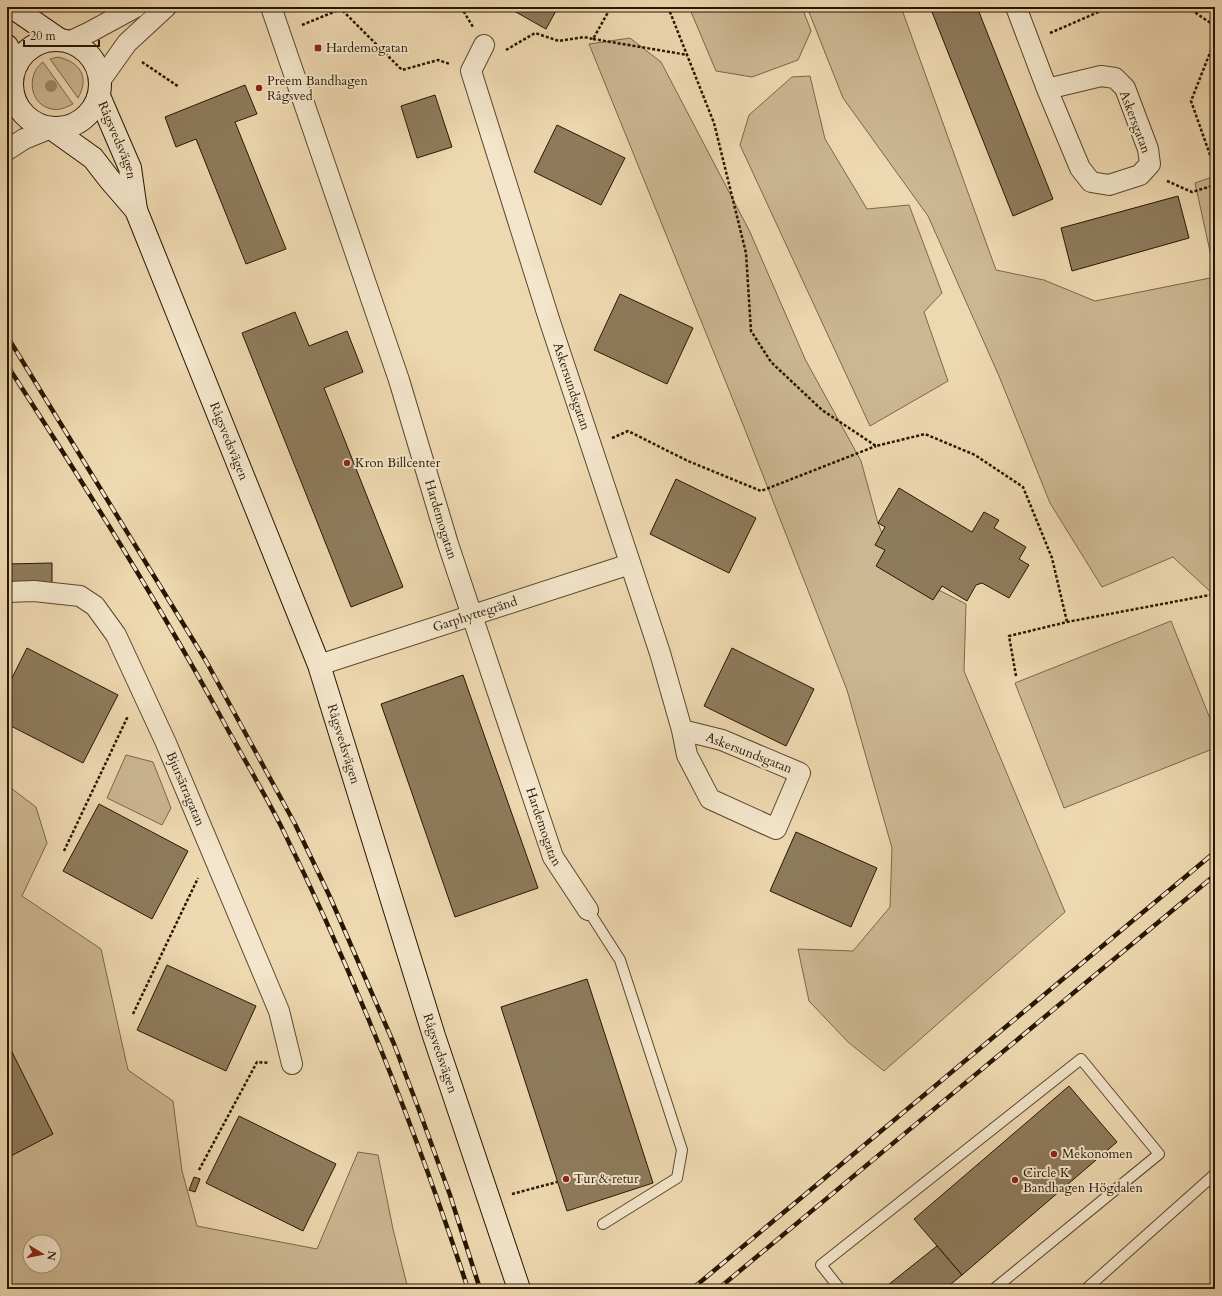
<svg xmlns="http://www.w3.org/2000/svg" width="1222" height="1296" font-family="Cardo,serif">
  <rect width="100%" height="100%" fill="#eed8b0"/>
  <filter id="stains"><feTurbulence type="fractalNoise" baseFrequency=".005" numOctaves="4"/><feColorMatrix values="0 0 0 0 .2 0 0 0 0 .09 0 0 0 0 .02 0 0 0 .5 -.17"/></filter>
  <radialGradient id="worn" r=".72"><stop offset=".6" stop-color="#630" stop-opacity="0"/><stop offset="1" stop-color="#630" stop-opacity=".3"/></radialGradient>
  <!-- green -->
  <g fill="#ccb792" stroke="#7a6749" fill-rule="evenodd">
    <path d="M689,7H802L811,31L798,60L752,77L716,71Z"/>
    <path d="M807,7H901L996,270L1044,280L1095,301L1215,277V596L1173,557L1102,587L1050,503L999,376L928,216L843,98Z"/>
    <path d="M630,38L661,62L750,232L805,359L861,461L878,523L896,568L966,604L964,671L1065,912L884,1071L848,1042L809,1001L798,949L853,951L890,907L892,848L847,690L744,427L589,44Z"/>
    <path d="M58,57C80,62 90,77 78,98L50,59Z"/>
    <path d="M43,62L73,104C67,107 59,111 52,109C29,105 26,74 43,62Z"/>
    <path d="M810,76L825,139L867,209L909,205L942,293L924,312L948,381L870,426L740,145L749,115L792,77Z"/>
    <path d="M1215,176V274L1195,183Z"/>
    <path d="M1171,621L1215,731V748L1064,808L1015,683Z"/>
    <path d="M126,755L153,762L171,808L162,825L107,798Z"/>
    <path d="M7,785L36,807L47,843L22,896L101,949L128,1070L173,1101L182,1171L197,1226L317,1249L358,1152L378,1155L393,1229L408,1289H7ZM30,1242H54V1266H30Z"/>
  </g>
  <!-- building -->
  <g fill="#8e7b5c" stroke="#271700">
    <path d="M507,7H558L546,29Z"/>
    <path d="M930,7H977L1053,199L1013,216Z"/>
    <path d="M245,85L257,114L235,122L286,249L246,264L196,139L176,147L165,117Z"/>
    <path d="M435,95L452,147L417,158L401,106Z"/>
    <path d="M557,125L625,158L601,205L534,172Z"/>
    <path d="M1178,196L1189,238L1072,271L1061,228Z"/>
    <path d="M620,294L693,328L667,384L594,350Z"/>
    <path d="M295,312L309,346L347,331L363,372L324,388L403,587L351,607L242,333Z"/>
    <path d="M676,479L756,518L729,573L650,534Z"/>
    <path d="M899,488L972,532L984,512L999,520L994,528L1026,547L1019,559L1029,565L1009,598L982,583L976,585L967,601L942,586L933,600L876,566L885,550L875,545L885,527L878,523Z"/>
    <path d="M52,563V584H7V564Z"/>
    <path d="M27,648L118,695L83,763L7,724V688Z"/>
    <path d="M732,648L814,689L786,746L704,706Z"/>
    <path d="M463,675L538,888L455,917L381,704Z"/>
    <path d="M99,804L188,851L152,919L63,871Z"/>
    <path d="M796,832L877,868L851,927L770,891Z"/>
    <path d="M167,965L256,1006L226,1071L137,1030Z"/>
    <path d="M587,979L653,1183L567,1211L501,1007Z"/>
    <path d="M7,1042L53,1134L7,1158Z"/>
    <path d="M1069,1086L1117,1142L962,1275L914,1219Z"/>
    <path d="M239,1116L336,1164L303,1231L206,1183Z"/>
    <path d="M194,1177L200,1179L195,1192L189,1190Z"/>
    <path d="M937,1246L962,1275L945,1289H883Z"/>
  </g>
  <g fill="none" stroke-linecap="round" stroke-linejoin="round">
    <defs>
      <g id="lane">
        <path d="M588,910L620,960L682,1150L677,1178L603,1224"/>
        <path d="M840,1289L821,1265L1081,1059L1159,1154L994,1289"/>
        <path d="M1086,1289L1215,1174"/>
      </g>
      <g id="street">
        <path id="s1" d="M271,7L399,380L448,544L553,857L588,910"/>
        <path d="M1016,7L1047,89L1080,168L1091,182L1109,185L1140,175L1150,164L1148,149L1125,88L1115,78L1101,76L1047,89"/>
        <path d="M69,42L90,32L136,7"/>
        <path id="s2" d="M484,45L471,71L549,319L660,653L682,730L687,755L710,799L776,829L800,773L722,740L682,730"/>
        <path d="M100,81L127,43L166,7"/>
        <path d="M7,103L14,95"/>
        <path d="M7,150L24,139L51,128"/>
        <path id="s3" d="M7,592L34,591L80,596L95,606L116,635L166,743L279,1011L292,1064"/>
        <path id="s4" d="M319,665L630,564"/>
      </g>
      <g id="secondary">
        <path d="M12,7L60,40"/>
        <circle cx="56" cy="84" r="44"/>
        <path d="M7,46L17,64"/>
        <path id="s5" d="M99,96L130,168L136,210L319,665L434,1036L519,1289"/>
        <path d="M51,128L93,158L110,180L136,210"/>
      </g>
    </defs>
    <!-- lane casing -->
    <use href="#lane" stroke="#59472c" stroke-width="12"/>
    <!-- street casing -->
    <use href="#street" stroke="#59472c" stroke-width="22"/>
    <!-- secondary casing -->
    <use href="#secondary" stroke="#271700" stroke-width="24"/>
    <!-- path -->
    <g stroke="#271700" stroke-width="2.5" stroke-dasharray="3 2" stroke-linecap="butt">
      <path d="M339,7L402,70L438,60L450,64"/>
      <path d="M461,7L473,27"/>
      <path d="M668,7L714,123L746,253L751,331L771,362L822,410L876,446L925,434L975,455L1023,487L1052,558L1067,622"/>
      <path d="M1187,7L1215,26"/>
      <path d="M302,25L341,9"/>
      <path d="M1050,33L1110,7"/>
      <path d="M593,39L688,55"/>
      <path d="M1215,40L1191,101L1215,169"/>
      <path d="M506,50L535,33L559,41L584,37L593,39L611,7"/>
      <path d="M142,62L179,87"/>
      <path d="M1167,181L1192,192L1215,185"/>
      <path d="M612,438L628,431L688,461L761,491L876,446"/>
      <path d="M1016,676L1009,636L1067,622L1215,594"/>
      <path d="M64,851L128,716"/>
      <path d="M133,1014L198,878"/>
      <path d="M199,1170L257,1062L269,1063"/>
      <path d="M512,1194L557,1182"/>
    </g>
    <!-- lane -->
    <use href="#lane" stroke="#f4e6cc" stroke-width="10"/>
    <!-- street -->
    <use href="#street" stroke="#f4e6cc" stroke-width="20"/>
    <!-- secondary -->
    <use href="#secondary" stroke="#f4e6cc" stroke-width="22"/>
    <defs>
      <g id="rail">
        <path d="M7,336L206,661L295,824L330,897L394,1044L419,1110L450,1195L480,1289"/>
        <path d="M7,365C84,484 160,605 228,730C246,762 264,793 281,826C355,975 416,1131 468,1289"/>
        <path d="M692,1289L1215,852"/>
        <path d="M718,1289L1215,875"/>
      </g>
    </defs>
    <!-- rail casing -->
    <use href="#rail" stroke="#271700" stroke-width="4.5"/>
    <!-- rail -->
    <use href="#rail" stroke="#f4e6cc" stroke-width="3" stroke-dasharray="9" stroke-linecap="butt"/>
  </g>
  <!-- trees -->
  <circle fill="#9c8867" cx="51" cy="86" r="6"/>
  <!-- markers -->
  <g fill="#8f2418" stroke="#f4e6cc" stroke-width="1.5">
    <rect x="314" y="44" width="8" height="8" rx="2"/>
    <circle cx="259" cy="88" r="4"/>
    <circle cx="347" cy="463" r="4"/>
    <circle cx="1054" cy="1154" r="4"/>
    <circle cx="566" cy="1179" r="4"/>
    <circle cx="1015" cy="1180" r="4"/>
  </g>
  <g text-anchor="middle" dominant-baseline="central" stroke-width="4" stroke-linejoin="round" paint-order="stroke">
    <!-- poi labels -->
    <g font-size="13" fill="#271700" stroke="#f4e6cc" text-anchor="start">
      <text x="326" y="48">Hardemogatan</text>
      <text x="267" y="81">Preem Bandhagen<tspan x="267" dy="15">Rågsved</tspan></text>
      <text x="355" y="463">Kron Billcenter</text>
      <text x="1062" y="1154">Mekonomen</text>
      <text x="1023" y="1173">Circle K<tspan x="1023" dy="15">Bandhagen Högdalen</tspan></text>
      <text x="574" y="1179">Tur &amp; retur</text>
    </g>
    <!-- street labels -->
    <g font-size="13" fill="#271700" stroke="#f4e6cc">
      <text transform="translate(1135 122) rotate(69)">Askersgatan</text>
      <text stroke="none"><textPath href="#s5" startOffset="48">Rågsvedsvägen</textPath></text>
      <text stroke="none"><textPath href="#s2" startOffset="360">Askersundsgatan</textPath></text>
      <text stroke="none"><textPath href="#s5" startOffset="370">Rågsvedsvägen</textPath></text>
      <text stroke="none"><textPath href="#s1" startOffset="540">Hardemogatan</textPath></text>
      <text stroke="none"><textPath href="#s4" startOffset="164">Garphyttegränd</textPath></text>
      <text stroke="none"><textPath href="#s5" startOffset="694">Rågsvedsvägen</textPath></text>
      <text transform="translate(749 753) rotate(21)">Askersundsgatan</text>
      <text stroke="none"><textPath href="#s3" startOffset="296">Bjursätragatan</textPath></text>
      <text stroke="none"><textPath href="#s1" startOffset="864">Hardemogatan</textPath></text>
      <text stroke="none"><textPath href="#s5" startOffset="1018">Rågsvedsvägen</textPath></text>
    </g>
  </g>
  <!-- margin -->
  <rect width="1222" height="1296" fill="none" stroke="#eed8b0" stroke-width="24"/>
  <rect x="8" y="8" width="1206" height="1280" fill="none" stroke="#271700" stroke-width="2"/>
  <rect x="12" y="12" width="1198" height="1272" fill="none" stroke="#271700"/>
  <!-- north arrow -->
  <g transform="translate(42 1254) rotate(100)"><circle r="19" fill="#f4e6cc" stroke="#a2937a"/>
  <path d="M0-3L7 15L0 10L-7 15Z" fill="#8f2418"/>
  <text y="-6" font-size="11" font-weight="bold" text-anchor="middle" fill="#271700">N</text>
  </g>
  <!-- scale -->
  <path d="M24 40v6h75v-6" fill="none" stroke="#271700" stroke-width="2"/>
  <text x="30" y="40" font-size="12" fill="#271700" stroke="#f4e6cc" stroke-width="3" paint-order="stroke">20 m</text>
  <rect width="100%" height="100%" filter="url(#stains)"/>
  <rect width="100%" height="100%" fill="url(#worn)"/>
</svg>
